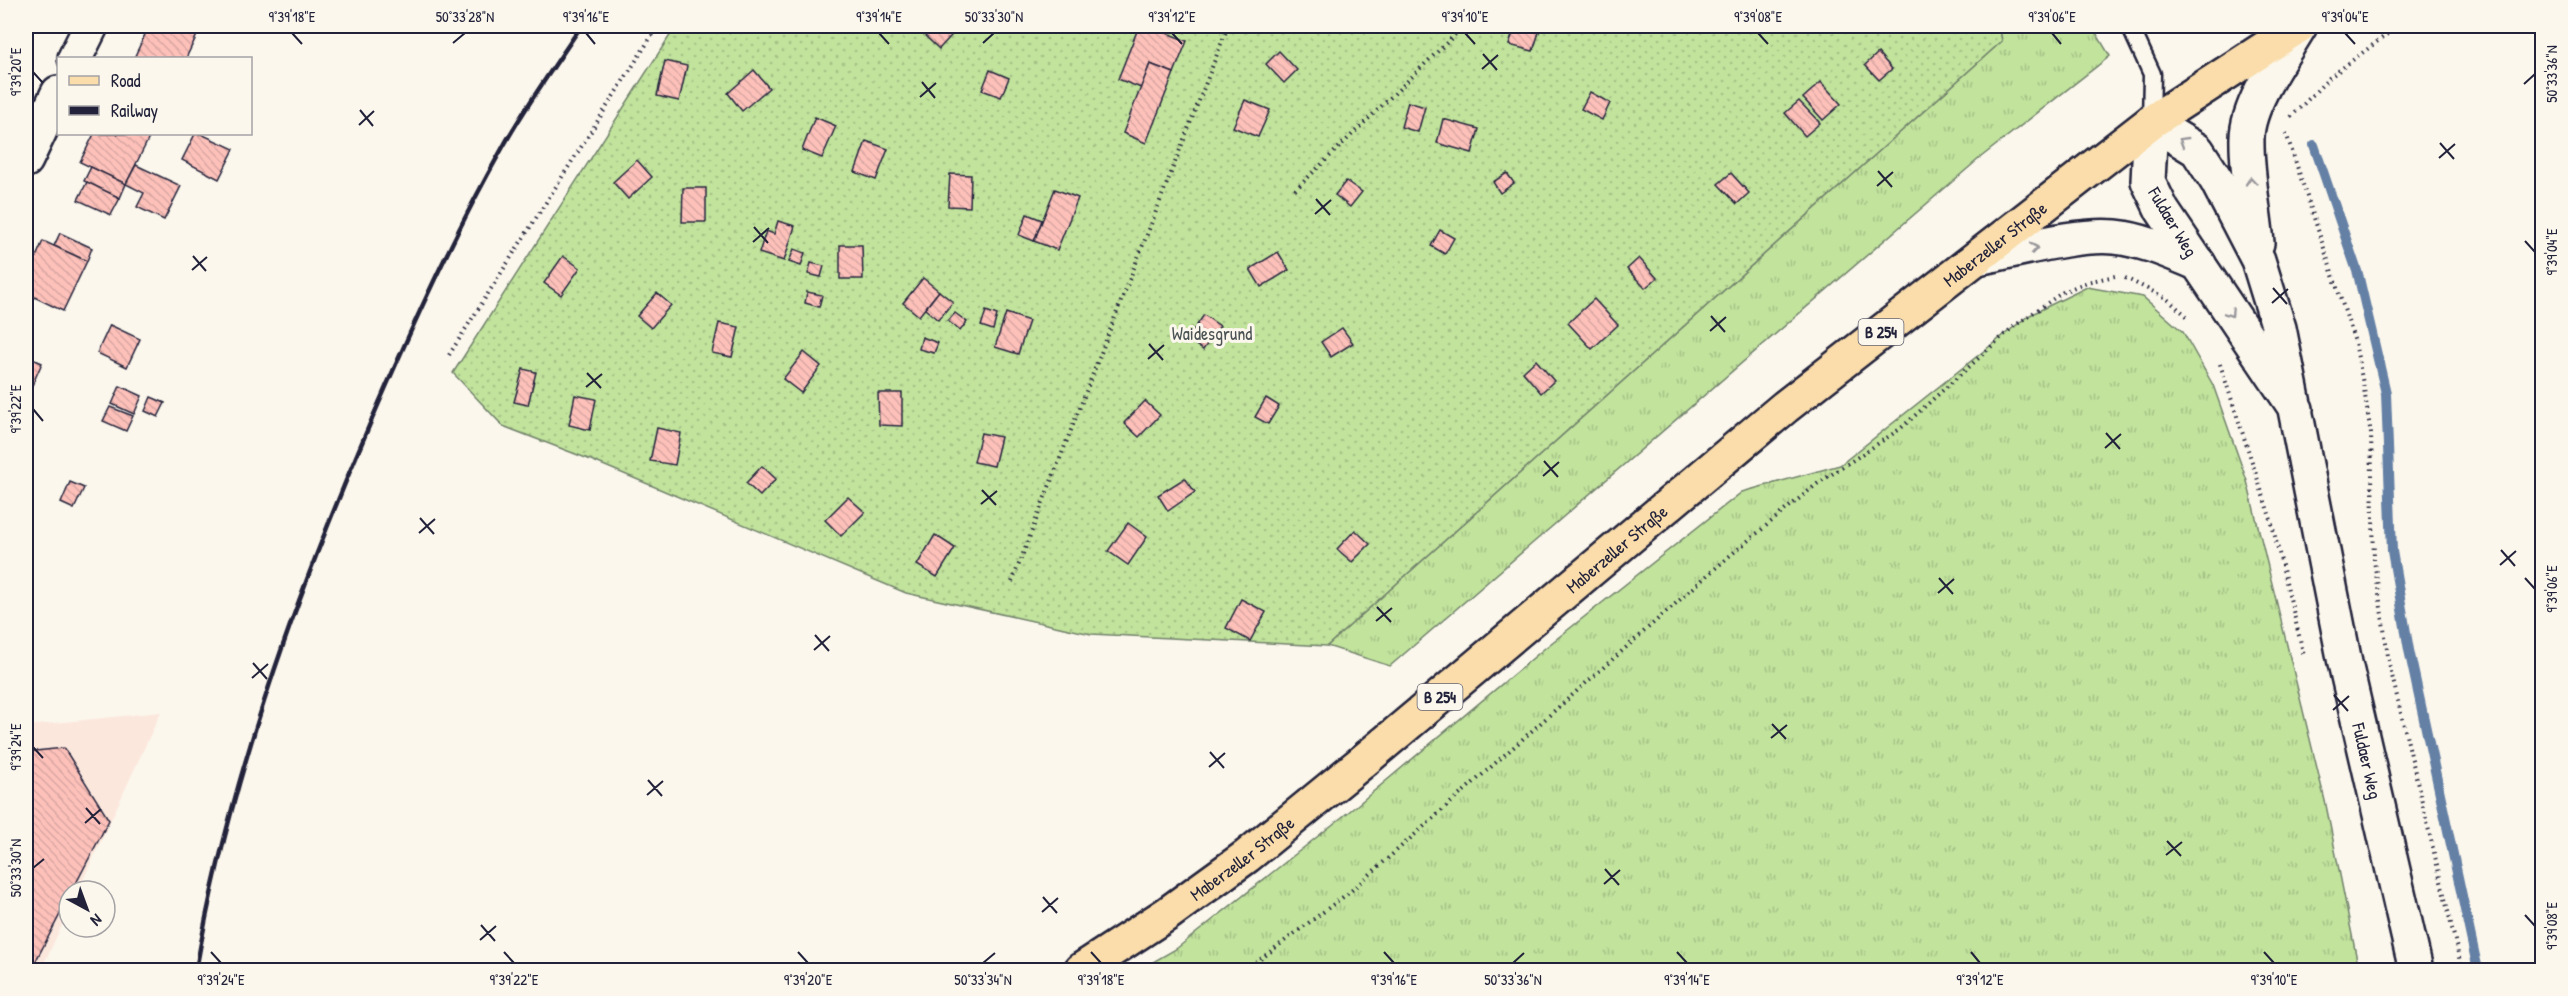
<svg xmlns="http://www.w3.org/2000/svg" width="2568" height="996" font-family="'Patrick Hand',sans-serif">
  <defs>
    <pattern id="grass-tufts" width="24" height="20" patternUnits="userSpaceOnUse" patternTransform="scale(1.5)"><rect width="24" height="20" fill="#c1e39c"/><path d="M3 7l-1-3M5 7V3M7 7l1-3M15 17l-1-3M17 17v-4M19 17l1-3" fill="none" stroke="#a6c287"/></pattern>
    <pattern id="garden-dots" width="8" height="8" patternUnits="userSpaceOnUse" patternTransform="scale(1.5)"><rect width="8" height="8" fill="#c1e39c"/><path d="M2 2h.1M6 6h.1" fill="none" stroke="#a6c287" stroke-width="1.8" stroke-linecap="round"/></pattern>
    <pattern id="building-back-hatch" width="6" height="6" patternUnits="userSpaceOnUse" patternTransform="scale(1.5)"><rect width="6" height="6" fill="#fdc1ba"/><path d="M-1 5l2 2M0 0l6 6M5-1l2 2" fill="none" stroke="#d9a6a1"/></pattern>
  </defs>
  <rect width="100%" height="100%" fill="#fbf7ec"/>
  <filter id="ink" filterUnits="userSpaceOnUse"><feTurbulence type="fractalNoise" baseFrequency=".0167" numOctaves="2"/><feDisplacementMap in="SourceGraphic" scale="12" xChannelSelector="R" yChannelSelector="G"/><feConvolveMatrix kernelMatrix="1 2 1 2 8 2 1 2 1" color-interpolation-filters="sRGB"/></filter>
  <g filter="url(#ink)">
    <!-- built -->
    <path fill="#fce7dd" d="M161,712L78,891H69V910L41,970H26V726Z"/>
    <!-- grass -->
    <g fill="url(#grass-tufts)" stroke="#72826c" stroke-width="1.5">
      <path d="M1999,26H2092L2110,56L1981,157L1390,666L1327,646L2002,41Z"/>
      <path d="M2087,287L2143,297L2183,332L2213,385L2247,481L2326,805L2359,970H1139L1176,949L1356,806L1545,648L1742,492L1840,465L2028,316Z"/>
    </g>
    <!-- garden -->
    <path fill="url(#garden-dots)" stroke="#72826c" stroke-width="1.5" d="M676,26H1999L2002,41L1327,646L1091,634L906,593L591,460L503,426L453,373Z"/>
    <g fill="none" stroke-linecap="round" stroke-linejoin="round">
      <!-- stream -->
      <path stroke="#6580a5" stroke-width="10" d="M2314,145L2358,274L2386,393L2392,551L2409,650L2478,970"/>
    </g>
    <!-- building -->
    <g fill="url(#building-back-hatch)" stroke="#22223b" stroke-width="1.5">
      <path d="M149,26H177L197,35L186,58H134Z"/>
      <path d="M930,26H960L939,49L923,34Z"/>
      <path d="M1139,26H1149L1187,41L1174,73L1150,64L1141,88L1118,79Z"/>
      <path d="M1515,26H1541L1533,51L1509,45Z"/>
      <path d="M1279,51L1297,70L1284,83L1266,64Z"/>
      <path d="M1878,53L1892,69L1879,80L1865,65Z"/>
      <path d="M665,61L687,66L679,101L657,96Z"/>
      <path d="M1150,64L1174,73L1146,143L1123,133Z"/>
      <path d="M754,70L769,88L742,111L728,93Z"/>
      <path d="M990,70L1009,78L1001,97L982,90Z"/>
      <path d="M1821,82L1841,104L1823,120L1803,98Z"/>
      <path d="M1590,92L1610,103L1602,120L1581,109Z"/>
      <path d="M1245,100L1270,110L1258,137L1233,127Z"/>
      <path d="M1799,101L1820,123L1805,136L1785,113Z"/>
      <path d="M1408,102L1425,107L1418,132L1401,127Z"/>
      <path d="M815,117L836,126L822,158L802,150Z"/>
      <path d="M1443,119L1479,129L1472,153L1437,143Z"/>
      <path d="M94,134H145L150,136L126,184L80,162Z"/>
      <path d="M195,134H201L234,149L219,179L182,160Z"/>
      <path d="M866,141L888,149L876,180L855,172Z"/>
      <path d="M637,160L652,177L628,199L613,182Z"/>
      <path d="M136,165L181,186L164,220L137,207L144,193L126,184Z"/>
      <path d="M91,167L126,184L120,198L84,181Z"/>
      <path d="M1507,173L1514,183L1500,193L1493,182Z"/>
      <path d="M1731,173L1749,193L1737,204L1718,184Z"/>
      <path d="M950,174L971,175L970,207L948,206Z"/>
      <path d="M1346,181L1362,192L1350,207L1335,195Z"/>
      <path d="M87,182L120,198L111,215L78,200Z"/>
      <path d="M683,188H706V222H682Z"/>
      <path d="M1055,189L1078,198L1057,250L1034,241Z"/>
      <path d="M1027,214L1042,220L1034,241L1019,235Z"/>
      <path d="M778,221L795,226L784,261L759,253L766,231L774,234Z"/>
      <path d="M1440,230L1454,238L1445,254L1431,246Z"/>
      <path d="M60,233L92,248L87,261L54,246Z"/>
      <path d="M43,241L87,261L63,311L26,293V280Z"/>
      <path d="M840,245H862L863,279H840Z"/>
      <path d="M794,249L805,253L801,266L789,262Z"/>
      <path d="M1278,252L1289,270L1261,287L1250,269Z"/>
      <path d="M563,256L580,268L561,295L544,283Z"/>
      <path d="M1639,258L1657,278L1645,288L1627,269Z"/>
      <path d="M811,263L824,266L821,277L808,274Z"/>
      <path d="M923,278L939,291L919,316L903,303Z"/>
      <path d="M939,291L953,302L938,320L925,309Z"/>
      <path d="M807,292L822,295L819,307L805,303Z"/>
      <path d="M657,293L671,305L651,328L637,316Z"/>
      <path d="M1594,299L1618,325L1592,349L1568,323Z"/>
      <path d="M986,311L997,315L993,330L981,326Z"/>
      <path d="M955,313L967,322L960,331L948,321Z"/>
      <path d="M1006,313L1029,321L1018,354L995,347Z"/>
      <path d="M1204,315L1220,326L1203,350L1187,339Z"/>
      <path d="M719,323L739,327L732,357L712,353Z"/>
      <path d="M110,325L140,339L127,367L97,353Z"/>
      <path d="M1342,328L1353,343L1331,357L1321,342Z"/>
      <path d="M922,337L938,343L934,353L919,349Z"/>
      <path d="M804,352L821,366L801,393L783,379Z"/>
      <path d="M26,356L42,363L26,399Z"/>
      <path d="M1536,360L1554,381L1541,393L1523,372Z"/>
      <path d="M523,369L536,372L528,405L514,402Z"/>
      <path d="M120,386L142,396L134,414L112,404Z"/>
      <path d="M878,393H902V426L879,425Z"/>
      <path d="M575,395L596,399L590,430L569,425Z"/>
      <path d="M151,397L165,403L158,417L145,411Z"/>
      <path d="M1266,398L1279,406L1268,424L1255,417Z"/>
      <path d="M1145,401L1160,415L1139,437L1124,423Z"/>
      <path d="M110,407L133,416L126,431L103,421Z"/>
      <path d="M657,428L681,433L675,465L650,461Z"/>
      <path d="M981,433L1001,437L994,466L974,462Z"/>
      <path d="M762,466L776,479L760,496L746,483Z"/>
      <path d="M1185,478L1195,492L1168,511L1158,495Z"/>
      <path d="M70,482L84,488L74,509L61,503Z"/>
      <path d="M848,497L865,512L841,536L825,520Z"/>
      <path d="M1128,523L1147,537L1128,565L1108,551Z"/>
      <path d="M1355,530L1370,544L1352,562L1337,549Z"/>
      <path d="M935,535L955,548L937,577L917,565Z"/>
      <path d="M1241,599L1266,612L1250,641L1226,628Z"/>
      <path d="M64,748L109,820L72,891H69V897L31,970H26V752Z"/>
    </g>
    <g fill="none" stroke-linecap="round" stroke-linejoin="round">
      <defs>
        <path id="service" d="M2130,26L2152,74L2151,122"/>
        <g id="minor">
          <path d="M75,58L91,26"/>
          <path d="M26,160L58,93"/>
        </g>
        <g id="secondary">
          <path d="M2257,243C2254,210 2246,170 2247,137C2248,102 2283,55 2300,26"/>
          <path d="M1977,258C2016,251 2077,233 2115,237C2144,240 2172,253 2199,264"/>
          <path id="s1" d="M2296,409L2162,210L2148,181L2151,122L2197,150L2217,181L2258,260L2279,328L2345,663L2416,970"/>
        </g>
        <g id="primary">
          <path id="s2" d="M1081,970L1167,914L1247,856L1361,763L1785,407L2151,122L2299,26"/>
        </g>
      </defs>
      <!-- service casing -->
      <use href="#service" stroke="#22223b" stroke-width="21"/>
      <!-- minor casing -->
      <use href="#minor" stroke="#22223b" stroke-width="38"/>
      <!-- secondary casing -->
      <use href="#secondary" stroke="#22223b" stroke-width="38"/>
      <!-- primary casing -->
      <use href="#primary" stroke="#22223b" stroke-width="38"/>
      <!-- path -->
      <g stroke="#22223b" stroke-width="4" stroke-dasharray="1.5 4.5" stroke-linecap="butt">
        <path d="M2291,117L2329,78L2398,26"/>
        <path d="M2286,133L2355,342L2364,389L2371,434L2374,560L2389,663L2462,970"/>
        <path d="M1295,190L1464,26"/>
        <path d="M2125,278L2166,298L2189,318"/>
        <path d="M449,355L658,26"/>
        <path d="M2220,364L2271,520L2304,656"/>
        <path d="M1012,582L1228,26"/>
        <path d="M1246,970L1351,891L1727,558L1817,484L1900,429L2013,327L2063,292L2087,282L2115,276"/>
      </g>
      <!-- service -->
      <use href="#service" stroke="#fbf7ec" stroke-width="16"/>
      <!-- minor -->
      <use href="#minor" stroke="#fbf7ec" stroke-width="33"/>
      <!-- secondary -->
      <use href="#secondary" stroke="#fbf7ec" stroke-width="33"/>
      <!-- primary -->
      <use href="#primary" stroke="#faddab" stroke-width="33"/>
      <!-- rail -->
      <path stroke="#22223b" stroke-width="4.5" d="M196,970C229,782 294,601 369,426C410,331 452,237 503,147C526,105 555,66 581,26"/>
    </g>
    <!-- one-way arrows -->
    <defs><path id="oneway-chevron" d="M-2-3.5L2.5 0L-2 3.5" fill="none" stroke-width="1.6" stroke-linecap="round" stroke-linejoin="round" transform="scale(1.5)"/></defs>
    <g stroke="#99979c">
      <use href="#oneway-chevron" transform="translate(2183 141) rotate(-149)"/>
      <use href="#oneway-chevron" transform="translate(2251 181) rotate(-95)"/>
      <use href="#oneway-chevron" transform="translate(2034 248) rotate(-10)"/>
      <use href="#oneway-chevron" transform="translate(2230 313) rotate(57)"/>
    </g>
  </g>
  <!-- ticks -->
  <path fill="none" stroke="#22223b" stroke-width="2" d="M292,33L302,44M586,33L595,44M879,33L889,44M1172,33L1182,44M1465,33L1475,44M1758,33L1768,44M2052,33L2061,44M2345,33L2355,44M453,43L465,33M983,43L994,33M1483,54L1497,70M1482,69L1498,55M33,72L43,83M922,82L935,98M2524,84L2535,74M920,97L936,83M360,110L373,126M359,125L374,111M2440,143L2454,159M2439,158L2455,144M1878,171L1892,187M1877,186L1893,172M1316,199L1330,215M1315,214L1331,200M754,227L768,243M2525,241L2535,252M753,242L769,228M193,256L206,271M192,270L207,257M2273,288L2287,304M2272,303L2288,289M1711,316L1725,332M1710,331L1726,317M1149,344L1163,360M1148,359L1164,345M587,373L601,388M586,387L602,374M33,409L43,421M2106,433L2120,449M2105,448L2121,434M1544,461L1558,477M1543,476L1559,462M982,490L996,505M981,504L997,491M420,518L434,534M419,533L435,519M2501,550L2515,566M2500,565L2516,551M1939,578L1953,594M2525,578L2535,589M1938,593L1954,579M1377,607L1391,622M1376,621L1392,608M815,635L829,651M814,650L830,636M253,663L267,679M252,678L268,664M2334,695L2348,711M2333,710L2349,696M1772,724L1786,739M1771,738L1787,725M33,747L43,758M1210,752L1224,768M1209,767L1225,753M648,780L662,796M647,795L663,781M86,808L100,824M85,823L101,809M2167,841L2181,856M2166,855L2182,842M33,868L44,859M1605,869L1619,885M1604,884L1620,870M1043,897L1057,913M1042,912L1058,898M2525,915L2535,926M481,925L495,941M480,940L496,926M211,952L221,963M504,952L514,963M798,952L808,963M1091,952L1101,963M1384,952L1394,963M1677,952L1687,963M1971,952L1980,963M2264,952L2274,963M983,963L995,953M1513,963L1524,953"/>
  <g text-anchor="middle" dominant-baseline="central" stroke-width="6" stroke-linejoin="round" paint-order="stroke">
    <!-- shield labels -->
    <g fill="#fbf7ec" stroke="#636270" stroke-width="1.5">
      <rect x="1858.5" y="319" width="45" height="26" rx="4.5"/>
      <rect x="1417.5" y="684" width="45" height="26" rx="4.5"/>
    </g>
    <g font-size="16" font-weight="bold" fill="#22223b">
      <text x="1881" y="332">B 254</text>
      <text x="1440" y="697">B 254</text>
    </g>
    <!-- street labels -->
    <g font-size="18" fill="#22223b" stroke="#fbf7ec">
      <text transform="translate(2173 222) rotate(59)">Fuldaer Weg</text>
      <text stroke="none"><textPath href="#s2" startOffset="1168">Maberzeller Straße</textPath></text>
      <text stroke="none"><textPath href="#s2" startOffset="682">Maberzeller Straße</textPath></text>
      <text stroke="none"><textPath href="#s1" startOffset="1024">Fuldaer Weg</textPath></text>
      <text stroke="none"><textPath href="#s2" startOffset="196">Maberzeller Straße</textPath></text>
    </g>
    <!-- park labels -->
    <g font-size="18" fill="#4a5253" stroke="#fbf7ec">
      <text x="1212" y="333">Waidesgrund</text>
    </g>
  </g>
  <!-- margin -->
  <rect width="2568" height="996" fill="none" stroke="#fbf7ec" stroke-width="66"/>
  <!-- legend -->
  <rect x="57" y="57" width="195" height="78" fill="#fbf7ec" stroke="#a4a2a5" stroke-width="1.5"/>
  <rect x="69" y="76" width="30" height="9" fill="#faddab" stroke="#a4a2a5" stroke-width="1.5"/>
  <text x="111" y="87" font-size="18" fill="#22223b">Road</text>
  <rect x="69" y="106" width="30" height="9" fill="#22223b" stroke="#a4a2a5" stroke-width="1.5"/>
  <text x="111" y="117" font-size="18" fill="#22223b">Railway</text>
  <!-- north arrow -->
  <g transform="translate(87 909) rotate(139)"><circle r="28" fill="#fbf7ec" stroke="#a4a2a5" stroke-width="1.5"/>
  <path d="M0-4.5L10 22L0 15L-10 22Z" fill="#22223b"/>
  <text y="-9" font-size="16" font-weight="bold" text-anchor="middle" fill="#22223b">N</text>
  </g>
  <rect x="33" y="33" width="2502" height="930" fill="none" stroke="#22223b" stroke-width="2"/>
  <g font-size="15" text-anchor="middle" fill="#22223b">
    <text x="292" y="22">9°39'18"E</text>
    <text x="465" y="22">50°33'28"N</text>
    <text x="586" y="22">9°39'16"E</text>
    <text x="879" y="22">9°39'14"E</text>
    <text x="994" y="22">50°33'30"N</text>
    <text x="1172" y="22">9°39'12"E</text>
    <text x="1465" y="22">9°39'10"E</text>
    <text x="1758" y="22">9°39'08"E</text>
    <text x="2052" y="22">9°39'06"E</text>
    <text x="2345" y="22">9°39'04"E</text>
    <text transform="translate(16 72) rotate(-90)" y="5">9°39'20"E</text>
    <text transform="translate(2552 74) rotate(-90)" y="5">50°33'36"N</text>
    <text transform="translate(2552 252) rotate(-90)" y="5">9°39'04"E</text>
    <text transform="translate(16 409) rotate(-90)" y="5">9°39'22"E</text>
    <text transform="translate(2552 589) rotate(-90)" y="5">9°39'06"E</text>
    <text transform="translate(16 747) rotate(-90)" y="5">9°39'24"E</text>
    <text transform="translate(16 868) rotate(-90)" y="5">50°33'30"N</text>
    <text transform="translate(2552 926) rotate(-90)" y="5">9°39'08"E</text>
    <text x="221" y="985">9°39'24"E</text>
    <text x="514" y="985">9°39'22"E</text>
    <text x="808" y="985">9°39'20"E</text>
    <text x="983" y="985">50°33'34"N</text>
    <text x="1101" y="985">9°39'18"E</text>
    <text x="1394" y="985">9°39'16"E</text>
    <text x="1513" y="985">50°33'36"N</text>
    <text x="1687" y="985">9°39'14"E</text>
    <text x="1980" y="985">9°39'12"E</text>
    <text x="2274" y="985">9°39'10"E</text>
  </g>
</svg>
